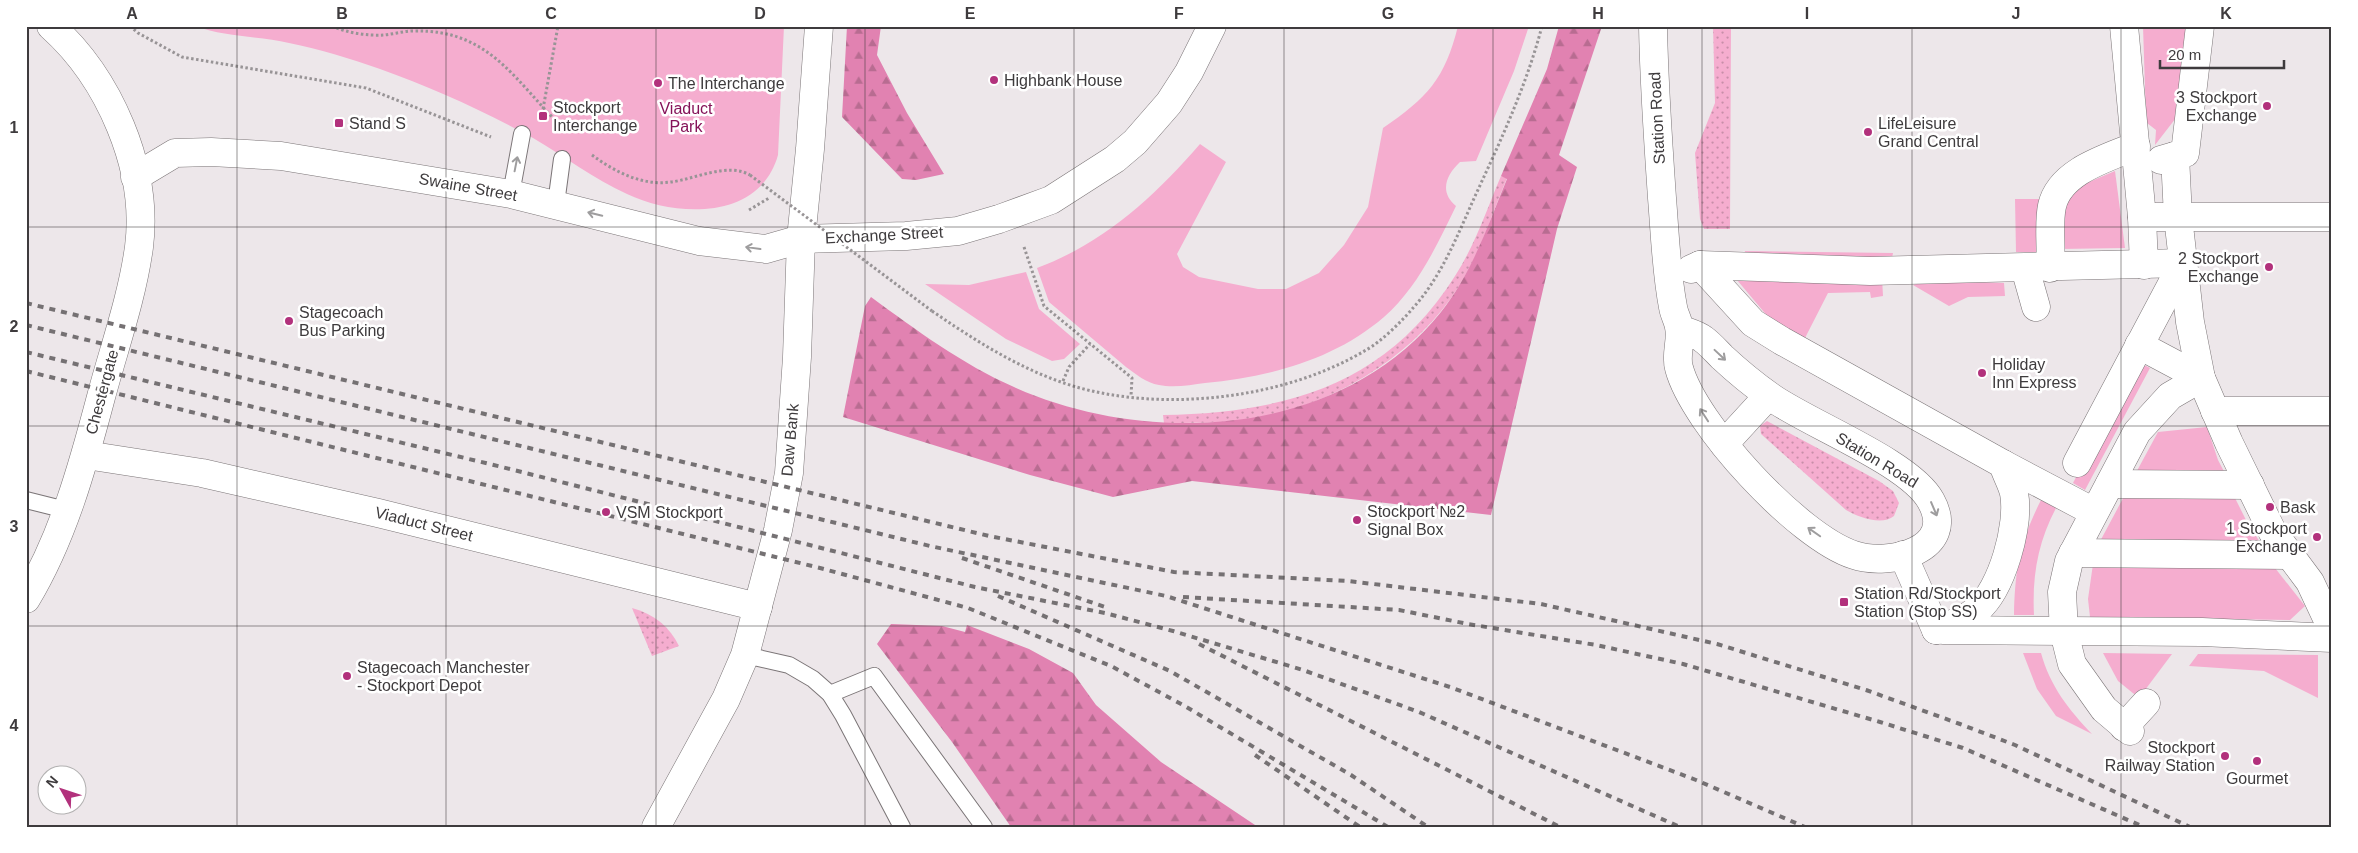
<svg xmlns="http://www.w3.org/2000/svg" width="2358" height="853" font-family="Arial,sans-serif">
  <defs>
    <pattern id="grass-dots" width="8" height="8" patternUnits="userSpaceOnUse" patternTransform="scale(1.25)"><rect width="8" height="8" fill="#f5adcf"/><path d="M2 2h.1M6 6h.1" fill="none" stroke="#c88ea9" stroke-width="1.8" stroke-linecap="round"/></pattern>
    <pattern id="forest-firs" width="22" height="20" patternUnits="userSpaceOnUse" patternTransform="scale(1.25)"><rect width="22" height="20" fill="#e182b1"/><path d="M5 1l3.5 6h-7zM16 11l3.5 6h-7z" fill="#b86c91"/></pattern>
  </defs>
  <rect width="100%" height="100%" fill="#ede7ea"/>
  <!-- grass -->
  <g fill="url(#grass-dots)">
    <path d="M1713,26H1731L1730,229H1704L1700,219L1695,153L1715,103Z"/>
    <path d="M1501,176L1507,178C1492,214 1480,253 1459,286C1414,358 1328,409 1244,420C1218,423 1190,423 1164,423L1163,415C1286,413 1386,385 1455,276C1475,245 1487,209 1501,176Z"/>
    <path d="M1767,421L1879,481L1893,491L1899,503L1894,516C1882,526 1858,517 1846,510L1761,434L1760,426Z"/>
    <path d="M632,608C654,614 669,626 679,646L652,656Z"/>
  </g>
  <!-- forest -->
  <g fill="url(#forest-firs)">
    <path d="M847,26H881L877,55L907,113L944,174L916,180L902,179L842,117Z"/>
    <path d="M1559,26H1602L1559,155L1577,167L1557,229L1491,515L1192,481L1113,497L1030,475L843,417L865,306L871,297C916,330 962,364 1014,387C1151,448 1341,437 1441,312C1472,273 1488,225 1507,179L1501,176L1547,69Z"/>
    <path d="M891,624L942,626L965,632L967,625L1029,649L1073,673L1096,705L1161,762L1258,827H1011L952,742L877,644Z"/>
  </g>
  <!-- green -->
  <g fill="#f5adcf">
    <path d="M196,26H784L778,155C760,220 677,218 627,194C594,179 564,156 533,138C486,112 431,87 380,69C351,59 320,49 289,43C260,36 223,37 196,26Z"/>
    <path d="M1458,26H1529L1514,71L1476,161L1460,162C1446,175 1439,192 1456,206C1437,245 1418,287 1384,317C1334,360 1269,377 1205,383C1191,385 1173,388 1159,385C1146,383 1136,374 1126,367L1049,302L1037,268C1104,243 1154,197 1200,144L1226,162L1177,254L1183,267L1199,277L1258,289H1286L1319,273L1344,245L1368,207L1383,128C1427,98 1445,79 1458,26Z"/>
    <path d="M2143,26H2186L2179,114L2155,145L2156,130L2147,123L2146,119Z"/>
    <path d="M2115,171L2125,248L2059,249L2058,210L2082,185Z"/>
    <path d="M2015,199H2044L2046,252H2016Z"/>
    <path d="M1745,251L1893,253L1892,258L1744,257Z"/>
    <path d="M1026,272L1039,309L1080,344L1064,359L1052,361L1006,339L925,284L969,285Z"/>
    <path d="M1882,278L1883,296L1871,298L1870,292L1828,293L1805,338L1769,318L1737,280Z"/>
    <path d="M1927,281L2004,283L2005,296L1968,297L1949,306L1913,285Z"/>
    <path d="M2136,361L2150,368L2085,490L2073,483Z"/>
    <path d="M2207,427L2218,460L2229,481L2132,480L2158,432Z"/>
    <path d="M2128,489L2231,490L2247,522L2265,550L2097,547Z"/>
    <path d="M2041,500L2056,508C2038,542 2032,576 2034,615H2014C2015,568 2020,542 2041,500Z"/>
    <path d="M2268,559L2305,606L2290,620L2090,617L2088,599L2093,564Z"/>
    <path d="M2023,653H2041C2050,686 2069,710 2092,734L2056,716L2037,689Z"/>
    <path d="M2103,653L2172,654L2139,698L2118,681Z"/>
    <path d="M2198,654L2318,655V698L2264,671L2189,666Z"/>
  </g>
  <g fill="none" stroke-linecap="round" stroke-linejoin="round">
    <defs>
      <g id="lane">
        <path d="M511,194L522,134"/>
        <path d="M556,204L562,159"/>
        <path d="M26,500L66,510"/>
        <path d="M745,655L789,665L813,679L830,694L843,715L902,827"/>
        <path d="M830,694L874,676L984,827"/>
      </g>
      <g id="street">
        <path d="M1653,26C1654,84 1658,141 1662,198C1665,234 1666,271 1673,307C1674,314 1678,320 1679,327C1682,340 1675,355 1679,368C1694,424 1798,537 1854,555C1889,567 1958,550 1931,501C1911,463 1809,424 1771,397C1754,385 1737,371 1722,357C1716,351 1710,344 1703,339C1697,334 1687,332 1680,329"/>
        <path d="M2124,26L2142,217"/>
        <path d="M2175,156L2178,217L2190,322L2201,378L2229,443L2272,531L2310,582L2332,629"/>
        <path d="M2161,160L2185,153L2200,26"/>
        <path d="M135,177L175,153L211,152L281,156L511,194L699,241L766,249L801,239L906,236L958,231L999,219L1051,200L1115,159L1135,142L1169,103L1189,72L1212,26"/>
        <path d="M1700,265L1753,323L1782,341L2003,464C2006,474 2012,484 2014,493C2020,525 2002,589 1977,610C1965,620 1950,625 1936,630"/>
        <path d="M2144,265L2142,217H2332"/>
        <path d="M2025,268L2036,307"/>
        <path d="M2050,268C2052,248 2048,224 2052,206C2060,171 2107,158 2136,146"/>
        <path d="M1691,269L1700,265L1870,271L2183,263"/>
        <path d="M2139,345L2201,378"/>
        <path d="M2215,411H2332"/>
        <path d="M1724,444L1768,396"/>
        <path d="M86,455L202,473L378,513L758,607"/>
        <path d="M2077,463L2183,263"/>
        <path d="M2003,464L2094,512"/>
        <path d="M2110,484L2250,485"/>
        <path d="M2073,553L2290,555"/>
        <path d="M1903,555L1936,630"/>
        <path d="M26,599C63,538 83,465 101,397C114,348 132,298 139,247C149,168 109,78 51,26"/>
        <path d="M1943,630L2202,632L2332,638"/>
        <path d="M2124,727L2146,703"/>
        <path d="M2130,731L2104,709L2072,664L2064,632L2062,592L2069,561L2137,432L2170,396L2201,378"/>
        <path d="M656,827L726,699L745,655L778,530L789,473L797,357L801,239L810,149L819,26"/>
      </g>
    </defs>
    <!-- lane casing -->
    <use href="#lane" stroke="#7b7577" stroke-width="18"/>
    <!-- street casing -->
    <use href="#street" stroke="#7b7577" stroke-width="29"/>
    <!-- path -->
    <g stroke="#989496" stroke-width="3" stroke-dasharray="2.5 2.5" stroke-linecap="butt">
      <path d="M130,26L138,33L182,57L366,88L491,137"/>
      <path d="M332,26C347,33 368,36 384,35C394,34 404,31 414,31C491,29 516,83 564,129"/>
      <path d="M543,109L558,26"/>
      <path d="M592,155C615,172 642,186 671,182C695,179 728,162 750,175"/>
      <path d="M749,210L769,198"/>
      <path d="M1024,247L1044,306L1132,378L1131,396"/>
      <path d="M932,311C976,341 1021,370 1073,386C1163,413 1285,399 1366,350C1381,342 1402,321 1413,308C1442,276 1458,234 1476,194C1501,140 1527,84 1542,26"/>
      <path d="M1063,381L1069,367L1090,344"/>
    </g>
    <!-- lane -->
    <use href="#lane" stroke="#fff" stroke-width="16"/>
    <!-- street -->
    <use href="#street" stroke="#fff" stroke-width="28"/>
    <!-- rail -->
    <g stroke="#757173" stroke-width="4" stroke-dasharray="6 6" stroke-linecap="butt">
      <path d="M26,303L989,536L1174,572L1348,581L1541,604L1717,644L1866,690L1960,724L2015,745L2190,827"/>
      <path d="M26,325L930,546L1166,596L1450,687L1696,780L1805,827"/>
      <path d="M26,352L502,467L975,587L1105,613L1173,631L1303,670L1419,712L1680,827"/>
      <path d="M26,371L820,568L968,608L1111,666L1183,705L1388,827"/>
      <path d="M962,558L1108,608"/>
      <path d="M998,596L1170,671L1351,775L1428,827"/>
      <path d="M1183,597L1399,610L1468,624L1596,645L1683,664L1880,722L1963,748L2144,827"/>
      <path d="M1199,644L1560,827"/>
      <path d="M1255,755L1360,827"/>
    </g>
    <!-- path-bridge -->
    <path stroke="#989496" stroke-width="3" stroke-dasharray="2.5 2.5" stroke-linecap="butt" d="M750,175L932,311"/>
  </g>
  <!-- one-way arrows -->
  <defs><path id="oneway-shaft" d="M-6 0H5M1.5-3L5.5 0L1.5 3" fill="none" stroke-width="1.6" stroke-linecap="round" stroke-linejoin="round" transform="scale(1.25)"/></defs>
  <g stroke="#9e9d9e">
    <use href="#oneway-shaft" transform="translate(516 164) rotate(-79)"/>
    <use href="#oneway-shaft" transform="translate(595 214) rotate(-166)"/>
    <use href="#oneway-shaft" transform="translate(753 248) rotate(-172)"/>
    <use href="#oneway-shaft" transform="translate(1720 355) rotate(43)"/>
    <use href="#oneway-shaft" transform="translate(1704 415) rotate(-123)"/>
    <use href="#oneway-shaft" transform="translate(1934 509) rotate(67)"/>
    <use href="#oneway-shaft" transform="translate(1814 532) rotate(-145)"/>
  </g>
  <!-- grid -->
  <path fill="none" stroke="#3e3b3d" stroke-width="1" stroke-opacity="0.55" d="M237,26V827M446,26V827M656,26V827M865,26V827M1074,26V827M1284,26V827M1493,26V827M1702,26V827M1912,26V827M2121,26V827M26,227H2332M26,426H2332M26,626H2332"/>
  <!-- markers -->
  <g fill="#b2317c" stroke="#fff" stroke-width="2">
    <circle cx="994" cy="80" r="5"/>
    <circle cx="658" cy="83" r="5"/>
    <circle cx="2267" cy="106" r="5"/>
    <rect x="538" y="111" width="10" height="10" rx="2.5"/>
    <rect x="334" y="118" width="10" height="10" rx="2.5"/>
    <circle cx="1868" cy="132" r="5"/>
    <circle cx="2269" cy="267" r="5"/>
    <circle cx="289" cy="321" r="5"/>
    <circle cx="1982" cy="373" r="5"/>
    <circle cx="2270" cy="507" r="5"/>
    <circle cx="606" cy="512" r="5"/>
    <circle cx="1357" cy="520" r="5"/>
    <circle cx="2317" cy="537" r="5"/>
    <rect x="1839" y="597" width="10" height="10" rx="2.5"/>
    <circle cx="347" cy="676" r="5"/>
    <circle cx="2225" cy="756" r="5"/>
    <circle cx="2257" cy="761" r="5"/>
  </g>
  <g text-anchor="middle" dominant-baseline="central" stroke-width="5" stroke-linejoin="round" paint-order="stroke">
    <!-- poi labels -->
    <g font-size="16" fill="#3e3b3d" stroke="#fff" text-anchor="start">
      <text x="1004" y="80">Highbank House</text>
      <text x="668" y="83">The Interchange</text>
      <text x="2257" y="97" text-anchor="end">3 Stockport<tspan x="2257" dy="18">Exchange</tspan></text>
      <text x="553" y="107">Stockport<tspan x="553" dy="18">Interchange</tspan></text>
      <text x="349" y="123">Stand S</text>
      <text x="1878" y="123">LifeLeisure<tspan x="1878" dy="18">Grand Central</tspan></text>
      <text x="2259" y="258" text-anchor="end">2 Stockport<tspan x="2259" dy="18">Exchange</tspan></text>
      <text x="299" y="312">Stagecoach<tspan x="299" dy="18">Bus Parking</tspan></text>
      <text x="1992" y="364">Holiday<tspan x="1992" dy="18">Inn Express</tspan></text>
      <text x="2280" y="507">Bask</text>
      <text x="1367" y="511">Stockport №2<tspan x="1367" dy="18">Signal Box</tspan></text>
      <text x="616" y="512">VSM Stockport</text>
      <text x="2307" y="528" text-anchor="end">1 Stockport<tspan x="2307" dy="18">Exchange</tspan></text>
      <text x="1854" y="593">Station Rd/Stockport<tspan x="1854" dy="18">Station (Stop SS)</tspan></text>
      <text x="357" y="667">Stagecoach Manchester<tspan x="357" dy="18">- Stockport Depot</tspan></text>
      <text x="2215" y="747" text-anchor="end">Stockport<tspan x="2215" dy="18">Railway Station</tspan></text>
      <text x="2257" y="778" text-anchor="middle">Gourmet</text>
    </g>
    <!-- park labels -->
    <g font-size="16" fill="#851359" stroke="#fff">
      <text x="686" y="108">Viaduct<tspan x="686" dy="18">Park</tspan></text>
    </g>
    <!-- street labels -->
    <g font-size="16" fill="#3e3b3d" stroke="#fff">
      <text transform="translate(1657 118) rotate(-93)">Station Road</text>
      <text transform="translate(468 187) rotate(10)">Swaine Street</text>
      <text transform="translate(884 235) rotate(-3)">Exchange Street</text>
      <text transform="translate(102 392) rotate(-75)">Chestergate</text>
      <text transform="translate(790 440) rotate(-85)">Daw Bank</text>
      <text transform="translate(1877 460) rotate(31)">Station Road</text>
      <text transform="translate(424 524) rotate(14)">Viaduct Street</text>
    </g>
  </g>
  <!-- border -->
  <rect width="2358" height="853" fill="none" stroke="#ffffff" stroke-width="55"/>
  <!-- north arrow -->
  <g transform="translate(62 790) rotate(310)"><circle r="24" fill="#ffffff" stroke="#b2b1b1"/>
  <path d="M0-4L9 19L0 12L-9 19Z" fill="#b2317c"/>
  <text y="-8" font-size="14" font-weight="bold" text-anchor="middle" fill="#3e3b3d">N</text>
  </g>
  <!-- scale -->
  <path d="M2160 60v8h124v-8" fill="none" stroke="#3e3b3d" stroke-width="2.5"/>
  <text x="2168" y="60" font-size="15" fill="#3e3b3d" stroke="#ffffff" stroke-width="4" paint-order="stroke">20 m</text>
  <rect x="28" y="28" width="2302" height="798" fill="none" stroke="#3e3b3d" stroke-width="2"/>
  <g font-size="16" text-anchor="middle" font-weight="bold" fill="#3e3b3d">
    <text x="132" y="19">A</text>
    <text x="342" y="19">B</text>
    <text x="551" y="19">C</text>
    <text x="760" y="19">D</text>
    <text x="970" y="19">E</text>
    <text x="1179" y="19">F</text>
    <text x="1388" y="19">G</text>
    <text x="1598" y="19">H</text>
    <text x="1807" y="19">I</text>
    <text x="2016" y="19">J</text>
    <text x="2226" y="19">K</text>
    <text x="14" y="133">1</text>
    <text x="14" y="332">2</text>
    <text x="14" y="532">3</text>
    <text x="14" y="731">4</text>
  </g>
</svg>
